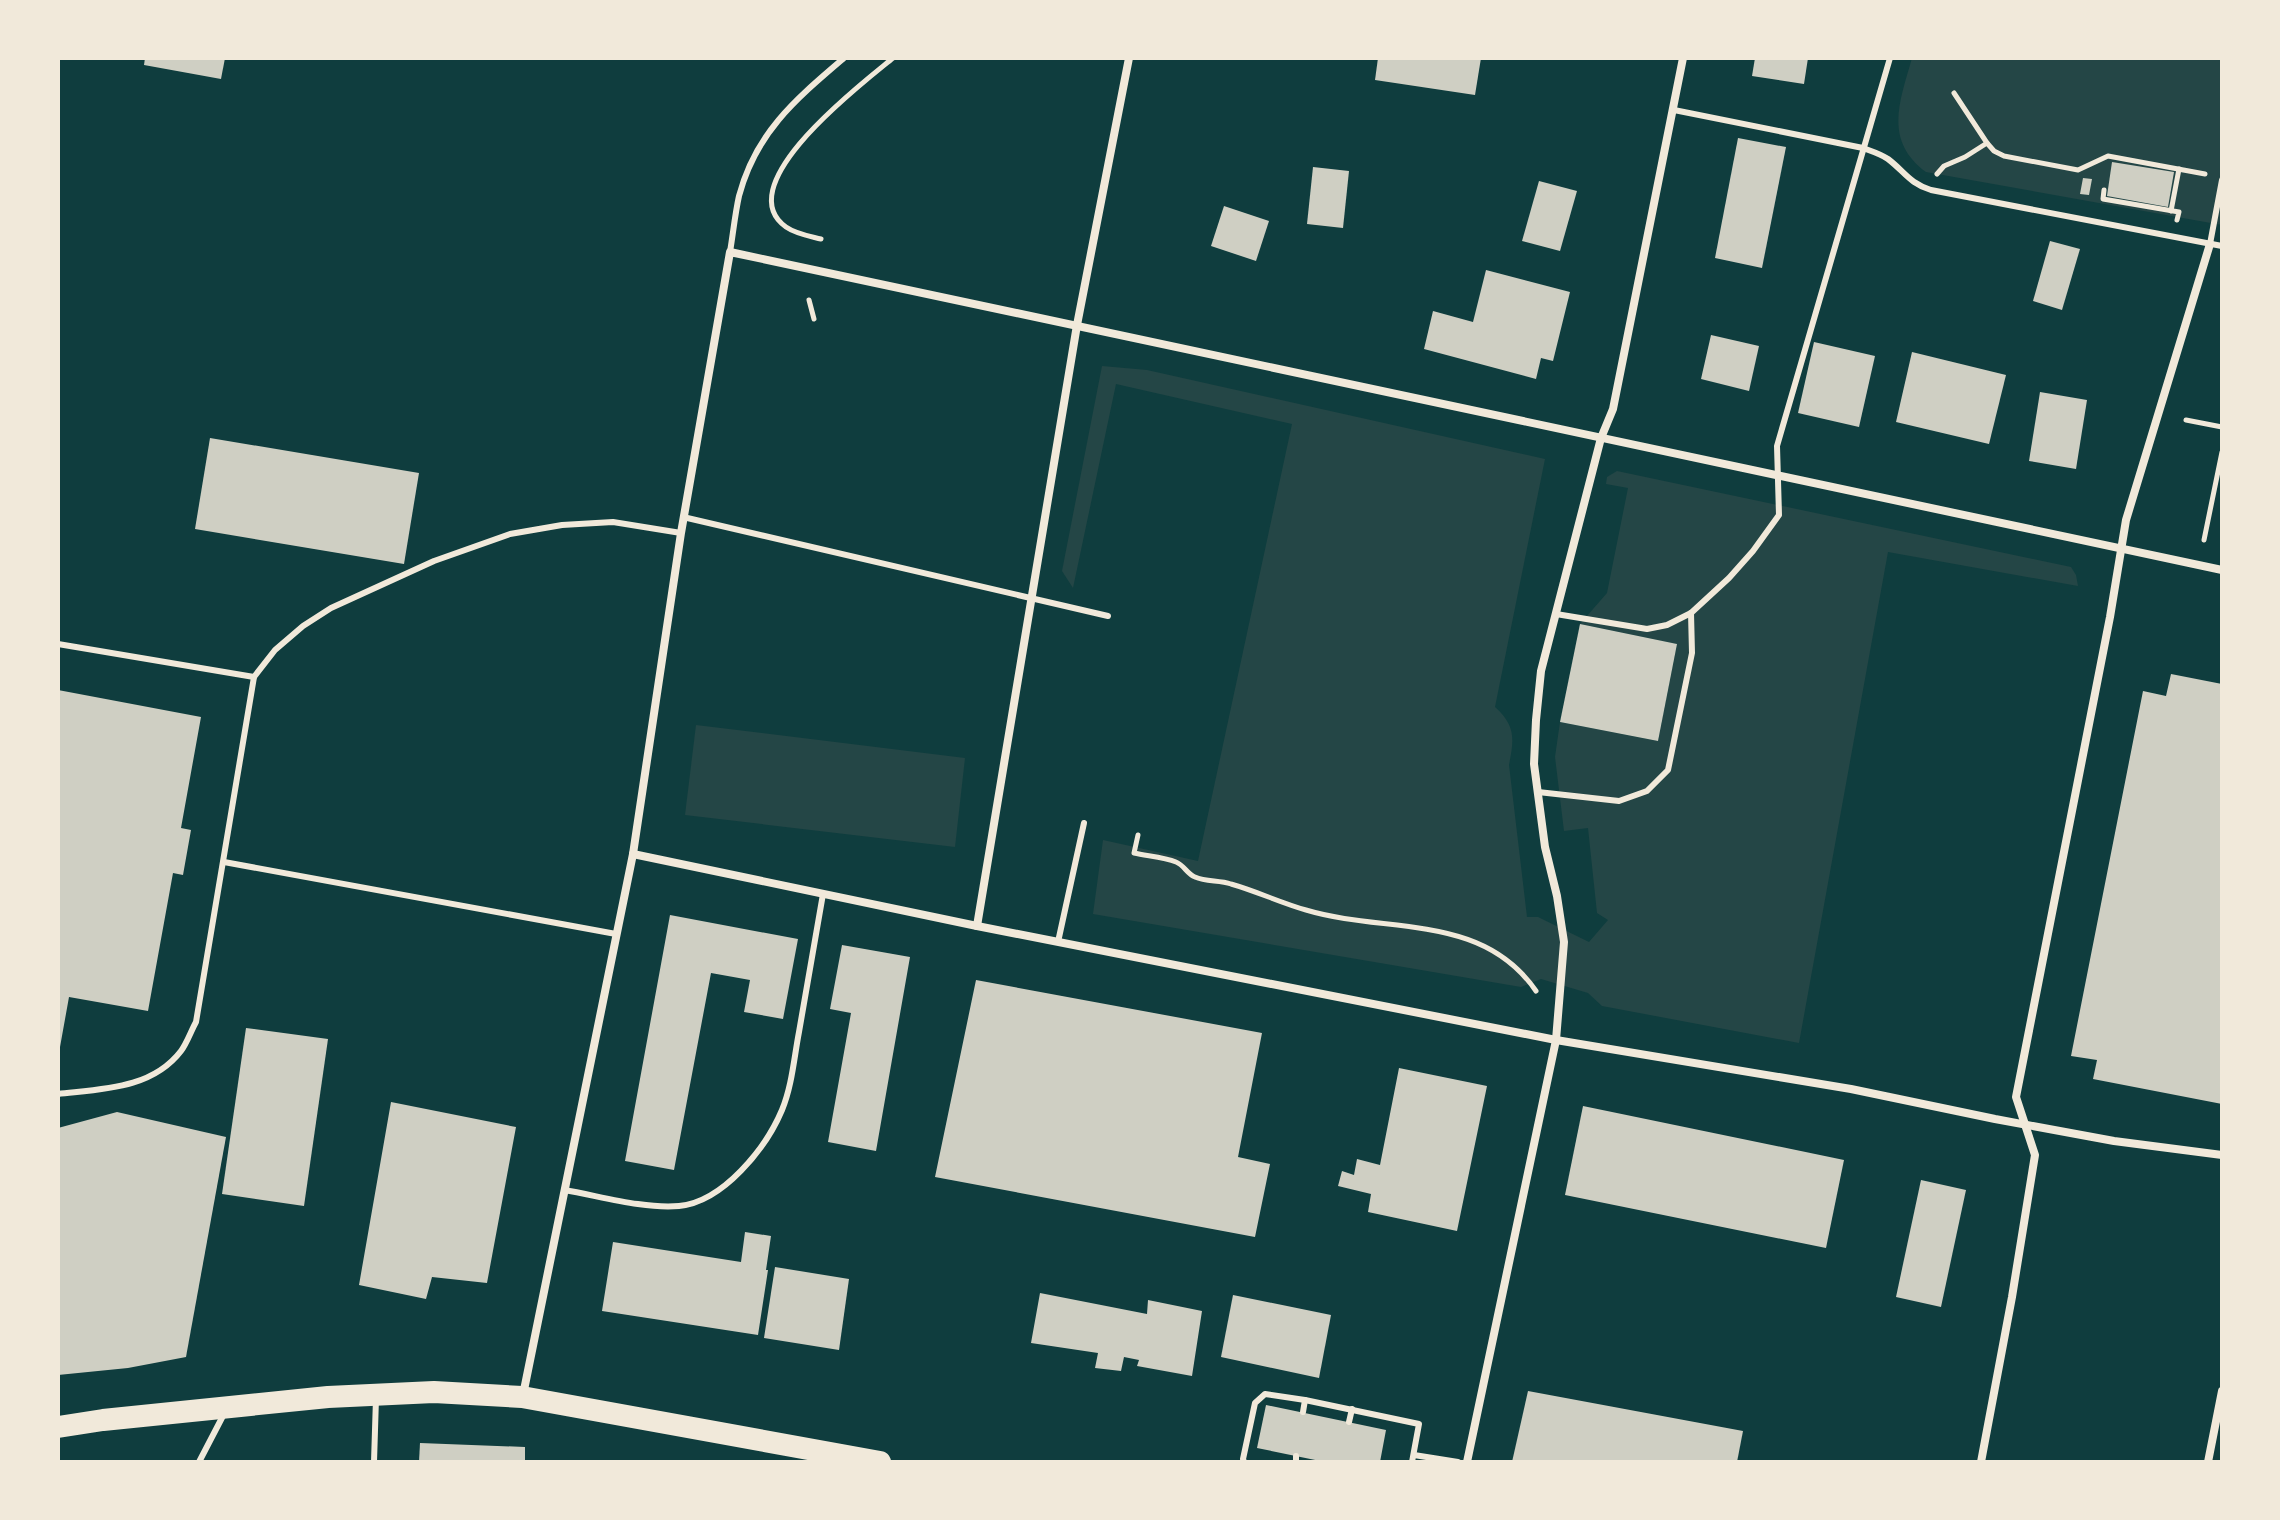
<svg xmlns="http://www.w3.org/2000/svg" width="2280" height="1520" font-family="'Asap Condensed',sans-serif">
  <rect width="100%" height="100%" fill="#0f3d3e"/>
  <!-- green -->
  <g fill="#244646">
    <path d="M1912,58H2222V225L1926,172C1883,140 1900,101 1912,58Z"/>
    <path d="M1102,366L1147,370L1545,459L1495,707C1516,726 1514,739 1509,765L1527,917H1538L1589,942L1608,920L1597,913L1588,828L1564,831L1555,757L1560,722L1658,741L1677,644L1580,624L1607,593L1628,488L1606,484L1607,477L1617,471L2071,567L2076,575L2078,586L1888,552L1799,1043L1602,1006L1588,993L1541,979L1521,987L1093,914L1103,840L1198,861L1292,424L1116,384L1073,588L1062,571Z"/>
    <path d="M696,725L965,758L955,847L685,815Z"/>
  </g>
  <!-- building -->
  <g fill="#cfcfc3">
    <path d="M145,58H225L221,79L144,65Z"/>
    <path d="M1378,58H1481L1475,95L1375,80Z"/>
    <path d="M1755,58H1808L1804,84L1752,76Z"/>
    <path d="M1738,138L1786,147L1762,268L1715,258Z"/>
    <path d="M2112,162L2174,172L2168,207L2107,196Z"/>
    <path d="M1313,167L1349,171L1343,228L1307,224Z"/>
    <path d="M2083,178L2092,179L2089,195L2080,194Z"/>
    <path d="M1539,181L1577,191L1560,251L1522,241Z"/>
    <path d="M1224,206L1269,221L1256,261L1211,246Z"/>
    <path d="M2050,241L2080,249L2062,310L2033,301Z"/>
    <path d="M1486,270L1570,292L1553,361L1541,358L1536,379L1424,349L1433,311L1473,322Z"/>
    <path d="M1711,335L1759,346L1749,391L1701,379Z"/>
    <path d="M1814,342L1875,356L1859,427L1798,413Z"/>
    <path d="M1912,352L2006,375L1989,444L1896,422Z"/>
    <path d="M2040,392L2087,400L2076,469L2029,461Z"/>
    <path d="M210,438L419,473L404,564L195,529Z"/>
    <path d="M1580,624L1677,644L1658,741L1560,722Z"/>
    <path d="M2171,674L2222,684V1104L2093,1079L2097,1060L2071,1056L2143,691L2166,696Z"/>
    <path d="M58,690L201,717L181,828L191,830L183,875L173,873L148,1011L69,997L60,1047Z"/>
    <path d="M670,915L798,939L783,1019L744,1012L750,980L711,973L674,1170L625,1161Z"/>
    <path d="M842,945L910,957L876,1151L828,1142L851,1013L830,1009Z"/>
    <path d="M976,980L1262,1033L1238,1157L1270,1164L1255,1237L935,1177Z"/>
    <path d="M246,1028L328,1039L304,1206L222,1194Z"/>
    <path d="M1399,1068L1487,1086L1457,1231L1368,1212L1371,1194L1338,1186L1342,1171L1354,1175L1357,1159L1380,1165Z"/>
    <path d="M391,1102L516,1127L487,1283L432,1277L426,1299L359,1285Z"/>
    <path d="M1583,1106L1844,1160L1826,1248L1565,1195Z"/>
    <path d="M117,1112L226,1137L186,1357L128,1368L58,1375V1128Z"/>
    <path d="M1921,1180L1966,1190L1941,1307L1896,1297Z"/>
    <path d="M745,1232L771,1236L766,1270H768L758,1335L602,1311L613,1242L741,1262Z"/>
    <path d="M775,1267L849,1279L839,1350L764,1338Z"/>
    <path d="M1040,1293L1147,1314L1148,1300L1202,1311L1192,1376L1137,1366L1139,1360L1124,1357L1121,1371L1095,1368L1098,1353L1031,1343Z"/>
    <path d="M1233,1295L1331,1315L1319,1378L1221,1357Z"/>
    <path d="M1528,1391L1743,1431L1737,1462H1512Z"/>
    <path d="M1266,1405L1386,1430L1380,1462H1325L1257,1448Z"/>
    <path d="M420,1443L525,1447V1462H419Z"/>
  </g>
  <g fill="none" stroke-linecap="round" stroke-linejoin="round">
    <!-- path -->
    <g stroke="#f1e9da" stroke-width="5">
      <path d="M1954,93L1987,143"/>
      <path d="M1937,174L1944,166L1965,157L1987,143L1994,151L2004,156L2078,170L2108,156L2205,174"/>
      <path d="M2104,190L2103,199L2179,212L2177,220"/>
      <path d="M2171,211L2179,169"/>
      <path d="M821,239C809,236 796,234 786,227C727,185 864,82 893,58"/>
      <path d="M809,300L814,319"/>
      <path d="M2186,420L2222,427"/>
      <path d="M2204,540L2222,452"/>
      <path d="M1138,835L1134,853C1147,856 1164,857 1176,862C1184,865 1187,874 1195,877C1206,882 1219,880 1231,884C1256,891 1281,903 1306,910C1386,934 1482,912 1536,991"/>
    </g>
    <!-- service -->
    <g stroke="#f1e9da" stroke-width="6">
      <path d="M1674,110L1863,148C1871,151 1881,154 1888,159C1905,172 1909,183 1931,190L2222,246"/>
      <path d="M2210,244L2222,180"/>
      <path d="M730,252C733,234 735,214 739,196C756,132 796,99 844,58"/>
      <path d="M683,517L1108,616"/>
      <path d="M1556,614L1647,629L1667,625L1691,613L1729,578L1753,551L1779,515L1777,446L1890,58"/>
      <path d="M58,644L254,677"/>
      <path d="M1538,792L1619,801L1647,791L1668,770L1692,653L1691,613"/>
      <path d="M224,862L616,934"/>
      <path d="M1058,942L1084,823"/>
      <path d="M58,1094C102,1089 152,1089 181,1051C187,1043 191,1031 196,1022L254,677L275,650L303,626L331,608L434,561L510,534L562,525L613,522L681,533"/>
      <path d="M564,1190C600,1196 643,1209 679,1206C723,1202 766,1148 782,1110C792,1086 794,1058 799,1032C807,986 815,940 823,894"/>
      <path d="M1303,1412L1305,1400"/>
      <path d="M1349,1422L1352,1409"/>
      <path d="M1414,1455L1458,1462"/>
      <path d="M199,1462L225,1412"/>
      <path d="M374,1462L376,1398"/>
      <path d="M1244,1462L1243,1459L1255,1403L1265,1394L1305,1400L1419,1424L1412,1462"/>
      <path d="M1296,1462V1456"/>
    </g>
    <!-- minor -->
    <g stroke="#f1e9da" stroke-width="8">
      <path d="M633,854L977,926L1556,1040L1851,1089L1995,1119L2114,1141L2222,1155"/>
      <path d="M977,926L1077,325L1129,58"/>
      <path d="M523,1395L633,854L681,533L730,252L2222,570"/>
      <path d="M1467,1462L1556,1040L1564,942L1557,896L1545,847L1534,764L1536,720L1541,671L1601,438L1613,409L1683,58"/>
      <path d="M1981,1462L2012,1297L2035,1155L2016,1097L2110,617L2126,520L2210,244"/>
      <path d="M2208,1462L2222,1391"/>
    </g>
    <!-- trunk -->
    <path stroke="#f1e9da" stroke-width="22" d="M58,1427L103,1420L328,1397L434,1392L522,1397L880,1462"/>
  </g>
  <!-- border -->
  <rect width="2280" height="1520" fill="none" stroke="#f1e9da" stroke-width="120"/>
</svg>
